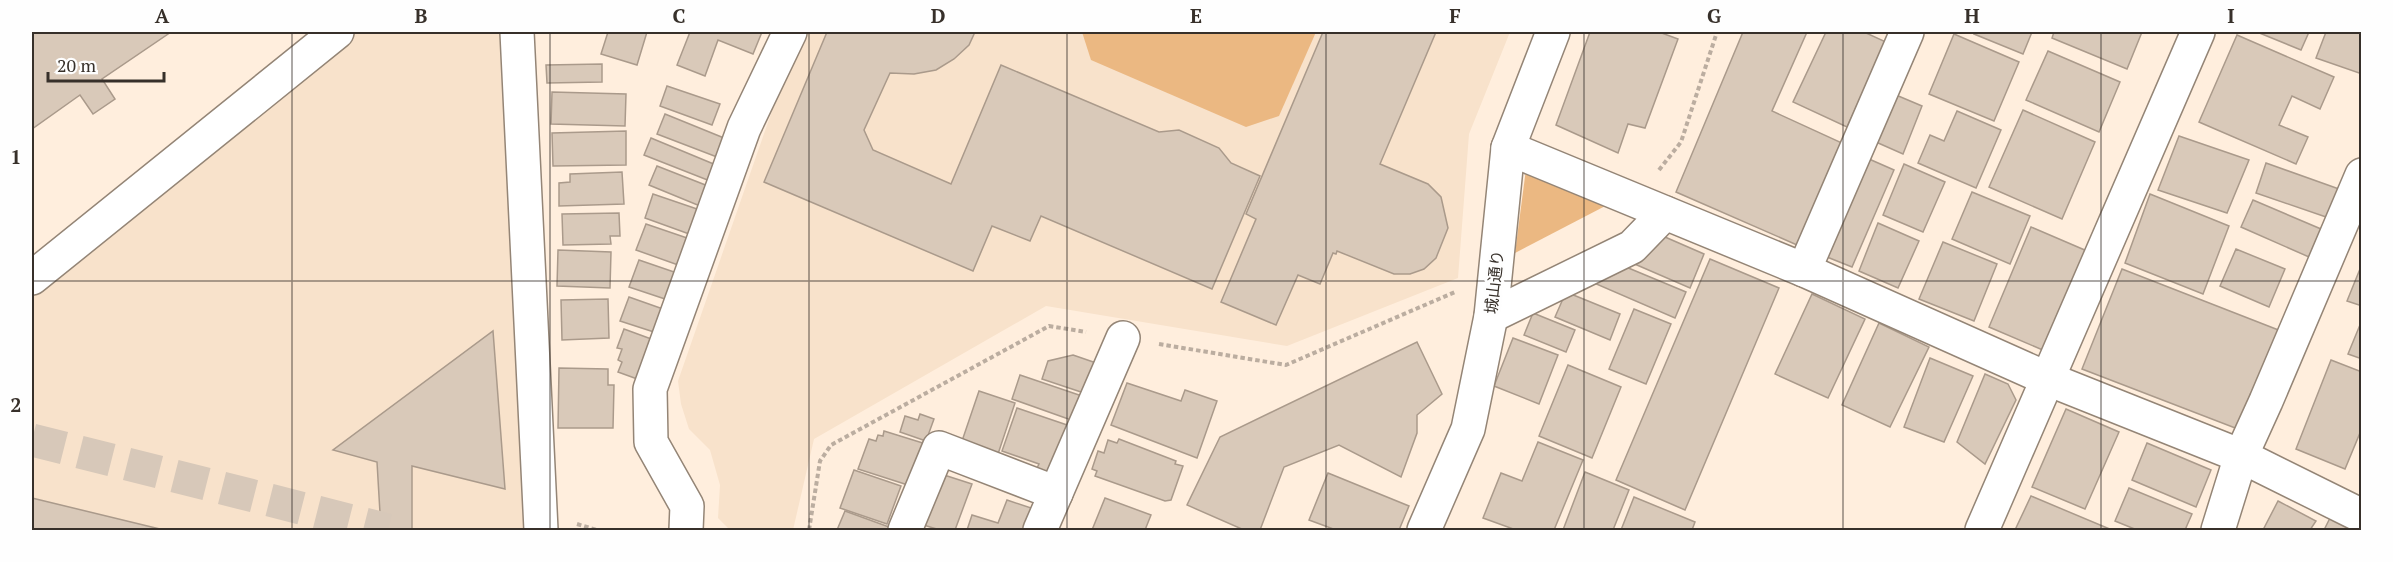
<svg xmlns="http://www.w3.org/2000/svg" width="2393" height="562" font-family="'PT Serif','Noto Sans JP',serif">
  <rect width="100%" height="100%" fill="#fed"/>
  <!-- built -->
  <g fill="#f8e2cb">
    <path d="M352,32H506L529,530H32V294L190,169Z"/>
    <path d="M809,32H1510L1469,134L1458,278L1287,346L1046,306L814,439L793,530H730L718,518L720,485L710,450L689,429L681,404L678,381L773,108Z"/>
  </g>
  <!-- green -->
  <g fill="#ebb882">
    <path d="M1082,32H1316L1279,116L1246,127L1091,60Z"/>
    <path d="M1526,169L1611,203L1515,253Z"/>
  </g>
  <!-- building -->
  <g fill="#d9c9b9" stroke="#aa9a8b" stroke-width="1.5">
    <path d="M32,32H171L102,79L115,99L93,114L80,95L32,129Z"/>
    <path d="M608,32H647L637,65L601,54Z"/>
    <path d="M690,32H762L753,54L718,40L705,76L677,65Z"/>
    <path d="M827,32H975L969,45L954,59L936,70L914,74L890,73L864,130L873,150L951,184L1001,65L1159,132L1179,130L1219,148L1231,163L1260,176L1212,289L1041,216L1030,241L992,226L973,271L764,182Z"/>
    <path d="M1323,32H1436L1380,164L1428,184L1441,197L1448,228L1436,258L1424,269L1410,274H1394L1337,251L1336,254L1333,253L1320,284L1298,275L1276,325L1221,302L1256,219L1246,214Z"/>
    <path d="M1590,32H1659L1678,39L1645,128L1628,124L1618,153L1556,125Z"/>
    <path d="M1743,32H1807L1772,111L1842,143L1797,245L1676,192Z"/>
    <path d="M1826,32H1864L1886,42L1847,127L1793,102Z"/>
    <path d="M1975,32H2032L2023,54L1974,34Z"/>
    <path d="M2054,32H2142L2127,69L2052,38Z"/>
    <path d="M2257,32H2309L2301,50Z"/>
    <path d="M2326,32H2362V74L2316,58Z"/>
    <path d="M1954,34L2019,62L1994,121L1929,94Z"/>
    <path d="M2237,35L2334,77L2320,109L2292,96L2279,125L2308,137L2296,164L2199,122Z"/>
    <path d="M2048,51L2120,82L2099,132L2026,100Z"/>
    <path d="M602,64V82L547,83L546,65Z"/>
    <path d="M667,86L720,104L712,125L660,106Z"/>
    <path d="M552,92L626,94L625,126L551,124Z"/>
    <path d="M1896,95L1922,106L1903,154L1876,142Z"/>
    <path d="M2023,110L2095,142L2062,219L1989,187Z"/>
    <path d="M1957,111L2001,130L1976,188L1918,163L1930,135L1944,141Z"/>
    <path d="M665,114L724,138L717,157L657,134Z"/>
    <path d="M626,131V165L553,166L552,133Z"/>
    <path d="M2179,136L2249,160L2227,213L2158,190Z"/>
    <path d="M651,138L716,165L710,181L644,155Z"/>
    <path d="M1869,159L1894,170L1852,267L1827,257Z"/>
    <path d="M2266,163L2339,189L2329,218L2256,193Z"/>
    <path d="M1904,164L1945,182L1923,232L1883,215Z"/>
    <path d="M657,166L708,186L700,206L649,185Z"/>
    <path d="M622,172L624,204L559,206V183L570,182V174Z"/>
    <path d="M1972,192L2030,216L2010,264L1952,239Z"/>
    <path d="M653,194L700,210L692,235L645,218Z"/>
    <path d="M2150,194L2229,226L2203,294L2125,263Z"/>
    <path d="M2253,200L2321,229L2309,257L2241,227Z"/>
    <path d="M619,213L620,236H610L611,244L563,245L562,214Z"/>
    <path d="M1878,223L1919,241L1898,288L1859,271Z"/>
    <path d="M646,224L690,239L681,266L636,250Z"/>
    <path d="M2031,227L2087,251L2045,351L1989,327Z"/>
    <path d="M1665,237L1704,254L1690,288L1630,262Z"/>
    <path d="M1943,242L1997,264L1974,321L1919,299Z"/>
    <path d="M2236,249L2285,269L2269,307L2220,286Z"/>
    <path d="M558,250L611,252L610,288L557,286Z"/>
    <path d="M1710,259L1779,288L1685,510L1616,480Z"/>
    <path d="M639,260L677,273L668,300L629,287Z"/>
    <path d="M2362,264V306L2347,301Z"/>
    <path d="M1626,267L1686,292L1675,318L1594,283Z"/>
    <path d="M2122,269L2281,331L2243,431L2082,369Z"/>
    <path d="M1566,292L1620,314L1610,340L1555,317Z"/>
    <path d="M1812,294L1865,319L1828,398L1775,374Z"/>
    <path d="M629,297L663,309L654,332L620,321Z"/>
    <path d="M608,299L609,338L562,340L561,300Z"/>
    <path d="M1634,309L1671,324L1646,384L1609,369Z"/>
    <path d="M1533,313L1575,330L1566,352L1524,335Z"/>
    <path d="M2362,320V359L2348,354Z"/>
    <path d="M1879,323L1929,347L1890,427L1842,405Z"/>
    <path d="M624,329L654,340L640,380L618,372L622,362L618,360L622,349L617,348Z"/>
    <path d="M493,331L505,489L412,466V530H381L377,462L333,450Z"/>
    <path d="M1513,338L1558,355L1539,404L1494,386Z"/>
    <path d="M1417,342L1442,394L1417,415V433L1401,477L1339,445L1284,467L1260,530H1244L1187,505L1220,437Z"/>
    <path d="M1073,355L1102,365L1090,395L1042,379L1048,361Z"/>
    <path d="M1930,358L1973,376L1944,442L1904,427Z"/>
    <path d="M2331,360L2362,372V428L2345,469L2296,449Z"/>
    <path d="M1568,365L1621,387L1592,458L1539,436Z"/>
    <path d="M559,368L608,369V385H614L613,428H558Z"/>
    <path d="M1985,374L2008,384L2016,400L1985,464L1957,442Z"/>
    <path d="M1020,375L1082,396L1074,421L1012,399Z"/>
    <path d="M1127,383L1181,401L1185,390L1217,401L1197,458L1111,425Z"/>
    <path d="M979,391L1015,403L998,454L962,441Z"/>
    <path d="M1017,408L1076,428L1056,476L1036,470L1039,464L1002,451Z"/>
    <path d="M2066,409L2119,432L2085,509L2032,487Z"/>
    <path d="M920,414L934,419L926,441L900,432L905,416L918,420Z"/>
    <path d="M884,431L926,444L911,486L858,469L869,439L876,441L878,435L883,436Z"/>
    <path d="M1119,439L1176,461L1175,464L1183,466L1171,500L1165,501L1095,476L1097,471L1092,469L1098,451L1104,453L1108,440L1117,443Z"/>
    <path d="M1538,442L1583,460L1554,530H1516L1483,518L1501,473L1522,481Z"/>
    <path d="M2147,443L2211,470L2196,507L2132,480Z"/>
    <path d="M854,470L901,486L887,524L840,508Z"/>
    <path d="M1585,472L1629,490L1613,530H1563Z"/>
    <path d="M1328,473L1409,506L1399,530H1336L1309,520Z"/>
    <path d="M941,474L972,484L955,530H940L920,524Z"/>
    <path d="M2129,488L2192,514L2185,530H2137L2115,521Z"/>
    <path d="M2031,496L2112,530H2015Z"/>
    <path d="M1634,497L1695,522L1692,530H1621Z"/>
    <path d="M32,498L164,530H32Z"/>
    <path d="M1105,498L1151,515L1145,530H1092Z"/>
    <path d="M1007,500L1037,510L1028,530H967L972,515L998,523Z"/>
    <path d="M2278,501L2316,521L2310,530H2263Z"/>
    <path d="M2334,510L2362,530H2324Z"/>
    <path d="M845,511L889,527L888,530H837Z"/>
  </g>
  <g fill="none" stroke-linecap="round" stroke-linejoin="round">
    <!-- major-tunnel -->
    <path stroke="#d7c8b9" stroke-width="33" stroke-dasharray="33 16" stroke-linecap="butt" d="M32,440L388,530"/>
    <defs>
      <g id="minor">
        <path d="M517,32L541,530"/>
        <path d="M1508,148L1804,270L2048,379L2241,456L2362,516"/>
        <path d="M1804,270L1907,32"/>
        <path d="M32,278L337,32"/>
        <path d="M1491,316L1632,247L1665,213"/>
        <path d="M686,530L687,506L651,442L650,389L744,128L790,32"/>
        <path d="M905,530L939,448L1056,493"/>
        <path d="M1040,530L1123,338"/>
        <path d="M1424,530L1468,429L1491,316L1508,148L1553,32"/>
        <path d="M1982,530L2198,32"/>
        <path d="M2218,530L2241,456L2266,401L2362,175"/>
      </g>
    </defs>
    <!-- minor casing -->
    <use href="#minor" stroke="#948576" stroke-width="36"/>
    <!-- path -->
    <g stroke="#bbada0" stroke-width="4" stroke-dasharray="4.5 3" stroke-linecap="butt">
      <path d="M1659,170L1681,142L1717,32"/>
      <path d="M1159,344L1286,365L1455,292"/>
      <path d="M577,524L597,530"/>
      <path d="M809,530L820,461L831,445L1049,326L1086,332"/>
    </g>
    <!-- minor -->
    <use href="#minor" stroke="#fff" stroke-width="33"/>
  </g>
  <!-- grid -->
  <path fill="none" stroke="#37302a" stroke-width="1.5" stroke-opacity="0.55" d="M292,32V530M550,32V530M809,32V530M1067,32V530M1326,32V530M1584,32V530M1843,32V530M2101,32V530M32,281H2362"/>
  <g text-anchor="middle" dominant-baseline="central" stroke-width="6" stroke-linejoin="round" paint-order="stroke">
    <!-- street labels -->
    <g font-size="16" fill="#37302a" stroke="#fefefe">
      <text transform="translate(1494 282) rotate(-84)">城山通り</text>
    </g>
  </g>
  <!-- border -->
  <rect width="2393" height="562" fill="none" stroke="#fefefe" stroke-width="66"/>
  <!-- scale -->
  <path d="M48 72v9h116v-9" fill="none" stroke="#37302a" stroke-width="3"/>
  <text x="57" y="72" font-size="18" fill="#37302a" stroke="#fefefe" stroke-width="4.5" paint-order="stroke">20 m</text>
  <rect x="33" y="33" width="2327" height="496" fill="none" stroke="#37302a" stroke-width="2"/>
  <g font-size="20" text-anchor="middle" font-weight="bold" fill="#37302a">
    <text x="162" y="23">A</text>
    <text x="421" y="23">B</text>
    <text x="679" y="23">C</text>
    <text x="938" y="23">D</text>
    <text x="1196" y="23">E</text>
    <text x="1455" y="23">F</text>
    <text x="1714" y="23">G</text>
    <text x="1972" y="23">H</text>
    <text x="2231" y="23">I</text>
    <text x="16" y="164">1</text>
    <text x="16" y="412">2</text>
  </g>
</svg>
